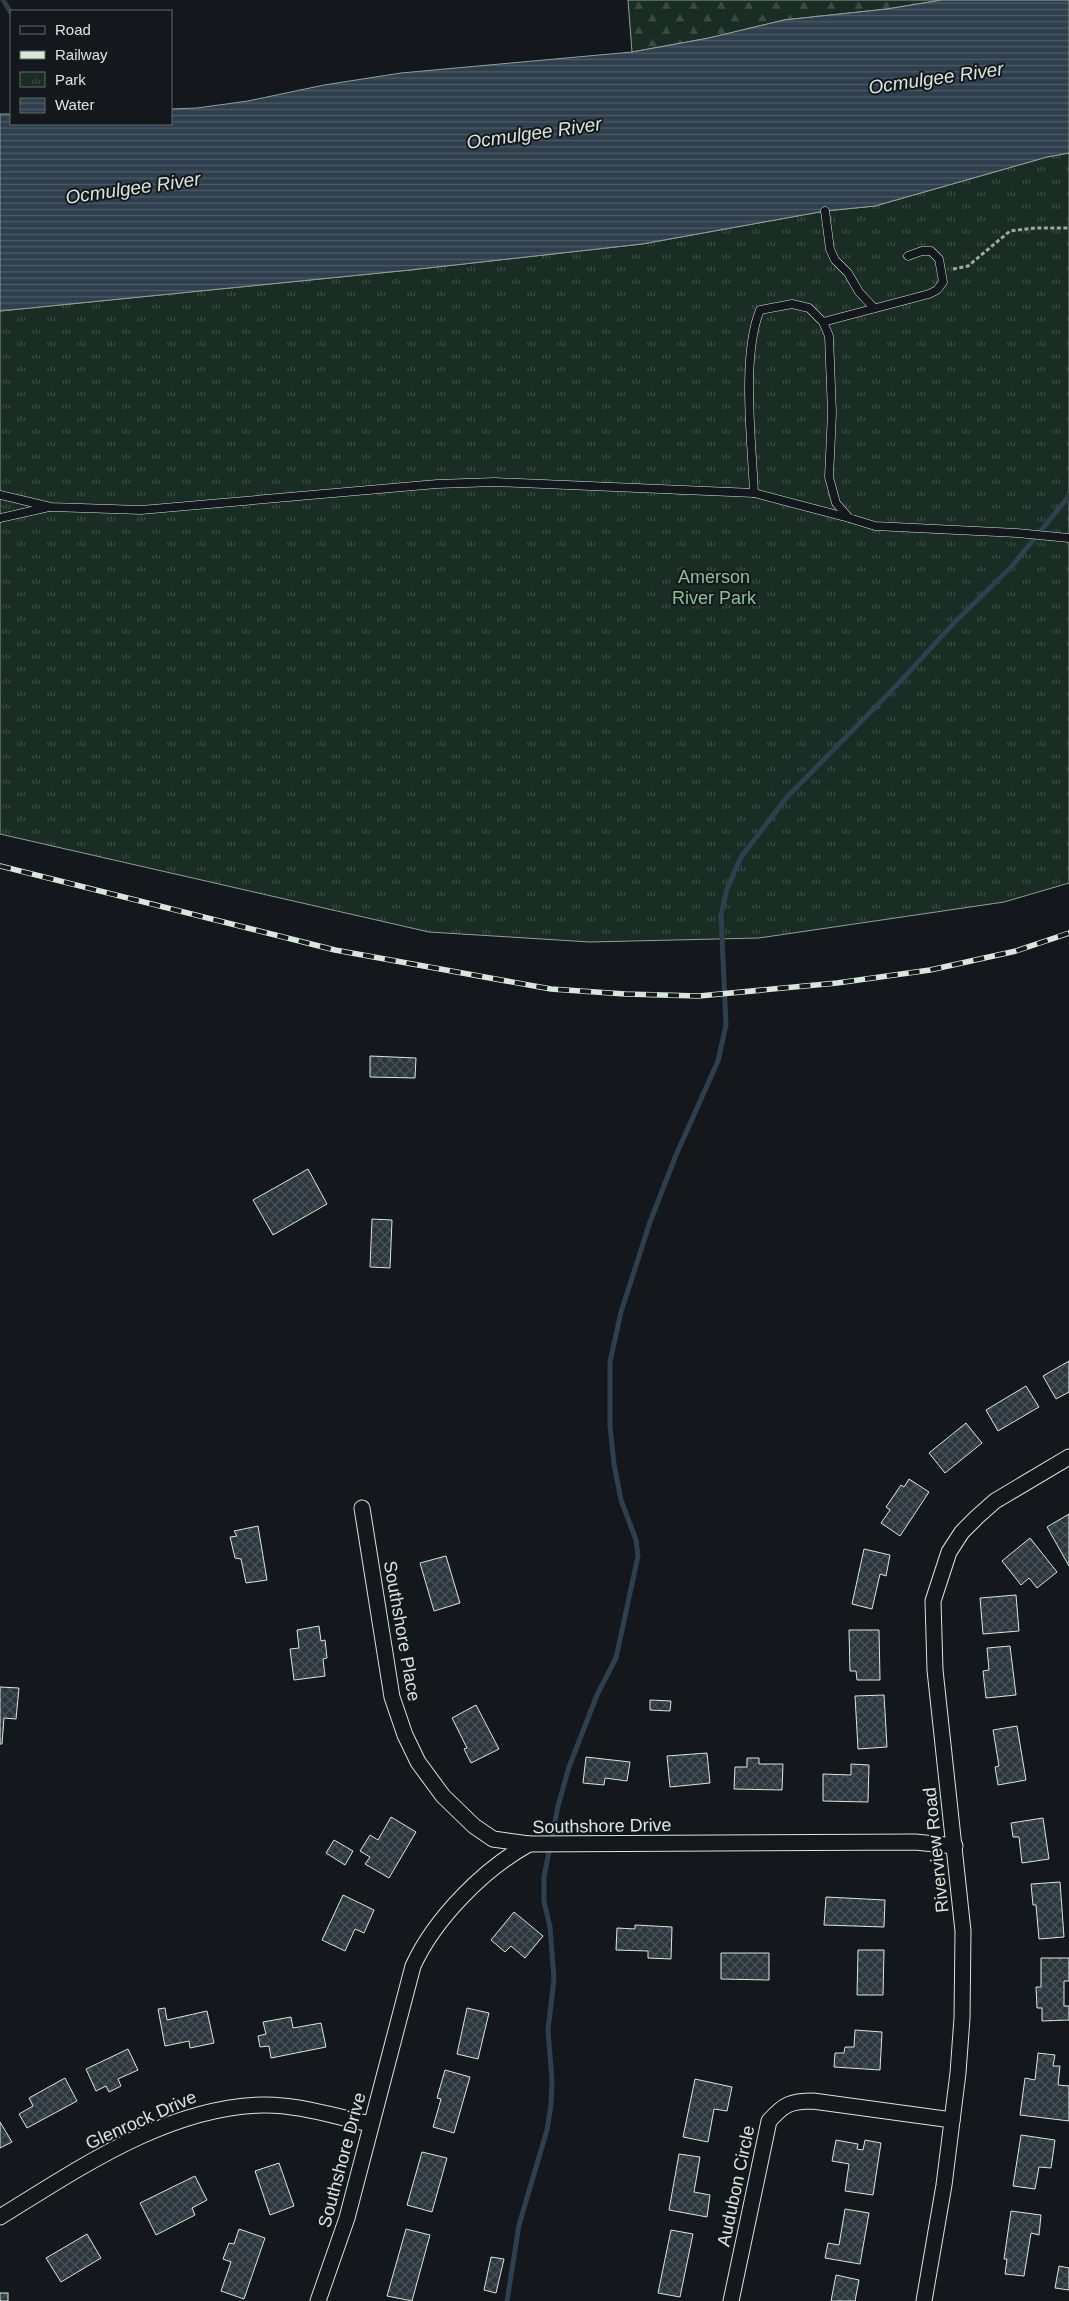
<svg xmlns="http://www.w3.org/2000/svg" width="1069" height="2301" font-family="Helvetica,sans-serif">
  <defs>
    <pattern id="forest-firs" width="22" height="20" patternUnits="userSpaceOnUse" patternTransform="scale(1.25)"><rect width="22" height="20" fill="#1a2d24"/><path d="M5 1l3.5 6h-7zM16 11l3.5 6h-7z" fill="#3b4b43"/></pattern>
    <pattern id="park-tufts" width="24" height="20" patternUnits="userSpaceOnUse" patternTransform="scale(1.25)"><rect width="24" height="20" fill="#1a2d24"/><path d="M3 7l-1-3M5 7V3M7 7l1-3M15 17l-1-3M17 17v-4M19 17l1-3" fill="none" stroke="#3b4b43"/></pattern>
    <pattern id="water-rules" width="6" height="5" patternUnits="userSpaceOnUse" patternTransform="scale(1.25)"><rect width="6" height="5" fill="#2f3f4d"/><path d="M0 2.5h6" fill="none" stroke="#4c5b66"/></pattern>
    <pattern id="building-cross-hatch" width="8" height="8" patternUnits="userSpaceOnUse" patternTransform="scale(1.25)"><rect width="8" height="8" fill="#2c363c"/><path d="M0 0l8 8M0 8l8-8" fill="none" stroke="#4a5358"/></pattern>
  </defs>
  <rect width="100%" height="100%" fill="#14181c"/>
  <!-- forest -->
  <path fill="url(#forest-firs)" stroke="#939e99" d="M628,0H942L887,9L784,20L709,38L632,52Z"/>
  <!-- park -->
  <path fill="url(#park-tufts)" stroke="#939e99" d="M1069,153V883L1004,902L759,938L590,942L429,932L0,834V311L410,270L642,244L825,211L875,206L1047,157Z"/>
  <!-- water -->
  <path fill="url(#water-rules)" stroke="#939e99" d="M942,0H1069V153L1047,157L875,206L825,211L642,244L410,270L0,311V114H11V124H171V109L197,108L248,101L324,85L401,73L632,52L709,38L784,20L887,9Z"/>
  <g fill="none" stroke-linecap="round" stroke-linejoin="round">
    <!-- stream -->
    <g stroke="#2f3f4d" stroke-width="5">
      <path d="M3,0L11,13"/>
      <path d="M507,2301L519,2225L547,2130L551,2105L552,2080L548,2030L554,1979L550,1927L544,1902V1877L558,1806L569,1767L597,1695L616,1658L638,1556L636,1540L621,1500L614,1464L610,1426V1362L621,1312L650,1222L676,1155L718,1061L726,1025L721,915L727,889L741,857L787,797L896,686L954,623L1012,566L1069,496"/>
    </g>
  </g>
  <!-- building -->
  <g fill="url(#building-cross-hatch)" stroke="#d8e6dc">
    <path d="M370,1056L416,1058L415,1078L370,1077Z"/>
    <path d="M308,1169L327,1204L273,1235L253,1200Z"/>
    <path d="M372,1219L392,1220L390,1268L370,1267Z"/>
    <path d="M1069,1361V1392L1056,1399L1043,1376Z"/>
    <path d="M1026,1386L1039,1407L998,1431L986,1410Z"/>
    <path d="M966,1423L982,1443L945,1473L929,1453Z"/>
    <path d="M909,1479L929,1492L900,1536L881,1523L890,1510L886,1507L901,1485L904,1487Z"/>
    <path d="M1069,1514V1566L1047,1527Z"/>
    <path d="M258,1526L267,1580L246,1583L241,1559L235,1558L230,1537L237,1536L234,1531Z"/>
    <path d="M1030,1538L1057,1572L1037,1588L1029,1578L1021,1585L1002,1561Z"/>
    <path d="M864,1549L890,1555L886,1576L880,1574L872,1609L852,1604Z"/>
    <path d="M446,1556L460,1603L434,1611L420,1563Z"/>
    <path d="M1016,1595L1019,1631L983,1634L980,1598Z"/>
    <path d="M319,1626L321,1641L325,1640L327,1658L323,1659L325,1676L294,1680L290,1649L299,1648L297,1630Z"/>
    <path d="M849,1630H879L880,1680H857L856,1671H850Z"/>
    <path d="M1010,1646L1016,1695L986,1698L983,1671L989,1670L987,1648Z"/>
    <path d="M0,1687L19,1688L16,1719L4,1718L2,1744H0Z"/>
    <path d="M884,1695L887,1747L858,1749L855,1696Z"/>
    <path d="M650,1700L671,1701L670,1711L650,1710Z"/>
    <path d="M476,1705L499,1749L471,1763L464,1749L467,1748L452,1718Z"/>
    <path d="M1017,1726L1026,1780L998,1785L995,1767L999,1766L993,1730Z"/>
    <path d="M707,1753L710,1783L670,1787L667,1756Z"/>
    <path d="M586,1757L630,1762L627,1781L605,1778L604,1785L583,1783Z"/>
    <path d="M747,1758H759V1764H783L782,1790L734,1789L735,1767H747Z"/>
    <path d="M851,1764L869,1765L868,1802L823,1801V1774L851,1775Z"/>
    <path d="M391,1817L416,1832L389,1878L365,1864L370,1857L360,1851L370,1835L378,1840Z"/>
    <path d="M1043,1818L1049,1859L1022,1863L1019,1837H1013L1011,1823Z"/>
    <path d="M334,1840L353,1851L345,1865L326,1853Z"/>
    <path d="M1060,1882L1064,1937L1039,1939L1036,1905H1033L1031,1884Z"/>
    <path d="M343,1895L374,1910L364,1933L355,1929L345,1951L322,1940Z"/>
    <path d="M826,1897L885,1900L884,1927L824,1925Z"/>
    <path d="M514,1912L543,1936L525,1958L511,1946L505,1952L491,1940Z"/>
    <path d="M635,1925L672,1927L671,1959L648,1958V1951L616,1950L617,1928L635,1929Z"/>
    <path d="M858,1950H884L883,1995H857Z"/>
    <path d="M721,1953H769V1980L721,1979Z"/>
    <path d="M1041,1958H1069V1981H1064V2006H1069V2020L1042,2021V2008H1037L1036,1987H1041Z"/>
    <path d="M165,2008L167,2020L207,2011L214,2043L190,2048L189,2041L165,2046L158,2009Z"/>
    <path d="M467,2008L489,2013L478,2059L457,2054Z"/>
    <path d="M291,2017L293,2028L321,2023L326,2047L271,2058L269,2046L260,2047L258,2036L266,2034L263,2022Z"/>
    <path d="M855,2030L882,2032L880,2070L834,2067L835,2053H844L845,2047H854Z"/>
    <path d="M128,2049L138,2070L118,2079L121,2086L109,2092L106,2086L96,2091L86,2069Z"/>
    <path d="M1038,2053L1055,2055L1053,2066H1060L1058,2085L1069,2086V2121L1020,2115L1025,2078L1035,2080Z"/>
    <path d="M445,2070L470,2077L454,2133L433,2127L441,2099L437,2098Z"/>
    <path d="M65,2078L77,2101L27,2128L19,2114L33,2106L29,2098Z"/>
    <path d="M695,2079L732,2087L727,2111L714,2109L708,2142L683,2137Z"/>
    <path d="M0,2122L12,2142L0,2148Z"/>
    <path d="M1021,2135L1055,2140L1051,2168L1039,2167L1035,2189L1013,2186Z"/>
    <path d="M836,2140L858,2144L857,2149L863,2150L865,2140L881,2143L873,2195L845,2191L849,2164L832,2161Z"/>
    <path d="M422,2152L447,2158L432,2212L407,2205Z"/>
    <path d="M679,2154L700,2157L694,2192L710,2195L707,2217L669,2210Z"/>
    <path d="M279,2163L294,2206L270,2215L255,2171Z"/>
    <path d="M195,2176L207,2200L192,2208L195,2215L156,2235L140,2203Z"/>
    <path d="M845,2209L869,2213L860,2264L825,2258L828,2243L839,2245Z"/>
    <path d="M1011,2211L1041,2215L1039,2235L1031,2233L1024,2276L1005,2274L1007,2259H1004Z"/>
    <path d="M239,2229L265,2238L244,2299L221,2291L231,2262L223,2259L229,2243L234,2244Z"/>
    <path d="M406,2229L430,2235L412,2301L387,2296Z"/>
    <path d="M671,2230L693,2234L680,2297L658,2293Z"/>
    <path d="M87,2234L101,2258L61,2282L46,2258Z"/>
    <path d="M491,2257L504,2259L496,2293L484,2290Z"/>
    <path d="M1059,2266L1069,2268V2290L1055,2288Z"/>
    <path d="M836,2275L859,2280L855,2301H831Z"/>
    <rect x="0" y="2293" width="8" height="8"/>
  </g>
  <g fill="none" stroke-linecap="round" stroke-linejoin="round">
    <defs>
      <g id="lane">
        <path d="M825,211L830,249L835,260L848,273L859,292L874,308"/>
        <path d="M823,322L929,294L937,290L943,282L939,259L931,251H922L908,256"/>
        <path d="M754,493L849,518"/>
        <path d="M0,495L51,507L141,510L437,484L495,482L754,493C752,443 741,356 760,310L792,304L809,308L823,322L829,336L832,413L829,477L836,503L849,518L875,526L1017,533L1069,538"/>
        <path d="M0,518L49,507"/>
      </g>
      <g id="street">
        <path d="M362,1508L392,1697L405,1735L418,1762L443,1796L474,1826L493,1839L529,1844"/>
        <path d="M0,2217C78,2169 167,2107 262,2105C298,2104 336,2117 371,2124"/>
        <path d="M318,2301L347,2218L413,1966C435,1918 484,1869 529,1844L915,1842L955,1846"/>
        <path d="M731,2301L769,2121C784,2104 791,2101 813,2101L952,2120"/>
        <path d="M924,2301L944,2185L958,2073L962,2018L963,1931L935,1670L933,1601L949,1552L962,1532L977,1517L995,1501L1069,1457"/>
      </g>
    </defs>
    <!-- lane casing -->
    <use href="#lane" stroke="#d8e6dc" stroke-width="9"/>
    <!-- street casing -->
    <use href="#street" stroke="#d8e6dc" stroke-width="17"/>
    <!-- path -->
    <path stroke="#9da8a2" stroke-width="3" stroke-dasharray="4 2.5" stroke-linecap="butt" d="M953,269L968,266L1010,231L1035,228H1069"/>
    <!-- lane -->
    <use href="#lane" stroke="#14181c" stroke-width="8"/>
    <!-- street -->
    <use href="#street" stroke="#14181c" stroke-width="15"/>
    <defs>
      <path id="rail" d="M0,866L335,950L551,989L625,994L699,996L837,983L930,970L1016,951L1069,933"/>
    </defs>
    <!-- rail casing -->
    <use href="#rail" stroke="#d8e6dc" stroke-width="5.5"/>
    <!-- rail -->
    <use href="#rail" stroke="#14181c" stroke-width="4" stroke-dasharray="11" stroke-linecap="butt"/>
  </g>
  <g text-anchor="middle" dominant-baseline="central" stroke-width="4" stroke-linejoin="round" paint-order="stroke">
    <!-- park labels -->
    <g font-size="18" fill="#8ac095" stroke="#14181c">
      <text x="714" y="577">Amerson<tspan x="714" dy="21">River Park</tspan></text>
    </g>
    <!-- street labels -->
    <g font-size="18" fill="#d8e6dc" stroke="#14181c">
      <text transform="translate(402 1631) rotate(80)">Southshore Place</text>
      <text transform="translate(602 1826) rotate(-1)">Southshore Drive</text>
      <text transform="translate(936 1850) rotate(-96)">Riverview Road</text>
      <text transform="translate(141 2120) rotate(-24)">Glenrock Drive</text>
      <text transform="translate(342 2160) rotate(-75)">Southshore Drive</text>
      <text transform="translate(736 2186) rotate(-78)">Audubon Circle</text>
    </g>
    <!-- water labels -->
    <g font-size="19" font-style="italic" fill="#d8e6dc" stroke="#14181c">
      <text transform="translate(936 78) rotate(-8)">Ocmulgee River</text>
      <text transform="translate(534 133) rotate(-8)">Ocmulgee River</text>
      <text transform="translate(133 188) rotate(-8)">Ocmulgee River</text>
    </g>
  </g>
  <!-- legend -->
  <rect x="10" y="10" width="162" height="115" fill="#14181c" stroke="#626a69"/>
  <rect x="20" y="26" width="25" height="8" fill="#14181c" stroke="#626a69"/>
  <text x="55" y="35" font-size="15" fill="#d8e6dc">Road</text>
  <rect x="20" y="51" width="25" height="8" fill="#d8e6dc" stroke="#626a69"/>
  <text x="55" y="60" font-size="15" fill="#d8e6dc">Railway</text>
  <rect x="20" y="72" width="25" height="15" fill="url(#park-tufts)" stroke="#626a69"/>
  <text x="55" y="85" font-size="15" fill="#d8e6dc">Park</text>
  <rect x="20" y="98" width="25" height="15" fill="url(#water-rules)" stroke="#626a69"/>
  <text x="55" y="110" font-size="15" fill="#d8e6dc">Water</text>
</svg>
